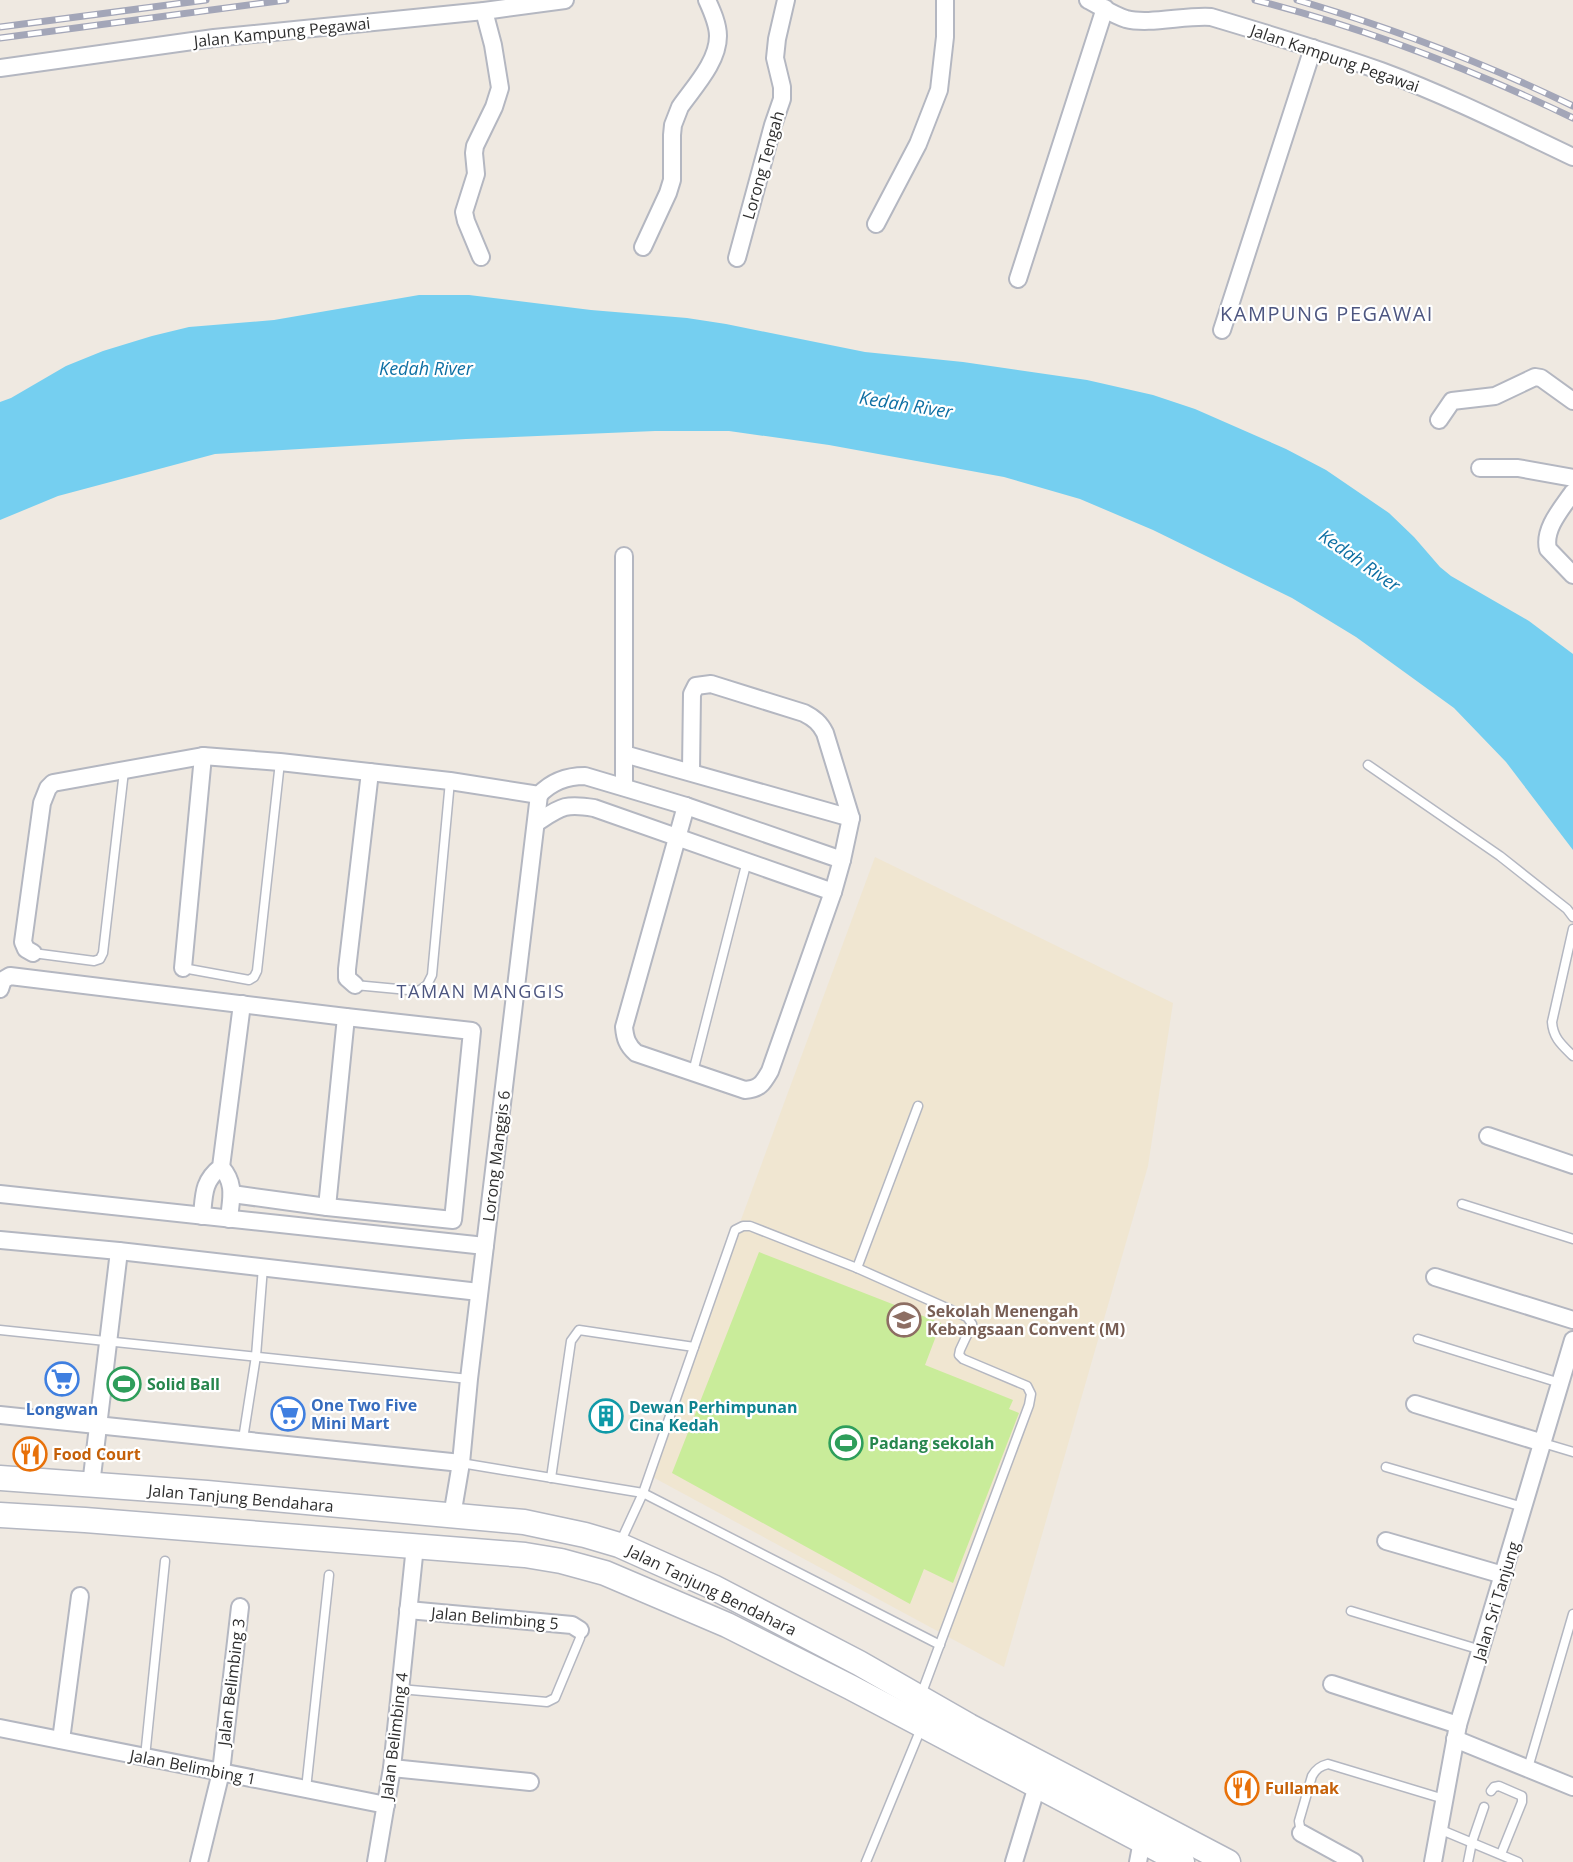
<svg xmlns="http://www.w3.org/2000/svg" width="1573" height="1862" font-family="'Open Sans',sans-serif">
  <rect width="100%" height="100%" fill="#efe9e1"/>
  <!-- education -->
  <path fill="#f0e6d1" d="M875,857L1173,1003L1148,1166L1004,1667L647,1474Z"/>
  <!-- pitch -->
  <path fill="#c9ec9a" d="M759,1252L941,1323L925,1365L1013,1400L1009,1409L1019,1413L953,1583L924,1569L910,1604L672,1473Z"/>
  <!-- water -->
  <path fill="#75cff0" d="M419,295H469L591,310L687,318L726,324L865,352L963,362L1087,380L1153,395L1195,409L1286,449L1326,470L1389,513L1414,537L1440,567L1451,576L1529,621L1573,654V850L1506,762L1454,708L1356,637L1292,598L1153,530L1080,499L1004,477L829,445L729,431H655L466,439L215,454L58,496L0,520V402L11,398L66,366L103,351L152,336L189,327L274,320Z"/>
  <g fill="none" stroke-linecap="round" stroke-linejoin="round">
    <defs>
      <g id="service">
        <path d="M1368,765L1500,856L1567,909L1573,917"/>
        <path d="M1573,929L1552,1022C1553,1038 1562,1045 1573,1056"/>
        <path d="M33,953L94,961L100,959L103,953L124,771"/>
        <path d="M183,968L249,980L254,977L257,971L280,762"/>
        <path d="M355,985L419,991L427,985L432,975L450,781"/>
        <path d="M693,1072L747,861"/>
        <path d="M1462,1204L1573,1239"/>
        <path d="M857,1268L918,1106"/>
        <path d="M0,1330L469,1379"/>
        <path d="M1418,1339L1560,1383"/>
        <path d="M243,1439L256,1356L263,1267"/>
        <path d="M1543,1443L1573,1452"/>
        <path d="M461,1463L643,1493L940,1645"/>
        <path d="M1386,1467L1523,1507"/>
        <path d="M551,1478L571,1341L579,1330L694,1347"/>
        <path d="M619,1545L643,1493L735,1230L743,1226H750L857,1268L967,1317L972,1324L960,1350L959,1355L963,1359L1027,1386L1031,1394L1029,1405L921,1695"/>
        <path d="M1351,1611L1481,1650"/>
        <path d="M400,1689L547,1702L555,1698L580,1638V1630"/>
        <path d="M145,1757L165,1561"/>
        <path d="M1528,1768L1573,1614"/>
        <path d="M306,1789L329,1575"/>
        <path d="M1491,1791L1494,1787L1499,1786L1522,1796V1802L1501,1854"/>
        <path d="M1439,1829L1518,1862"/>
        <path d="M1301,1833L1299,1821L1312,1776C1316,1769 1320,1766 1328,1764L1444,1799"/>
        <path d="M866,1862L922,1726"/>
        <path d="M1468,1862L1472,1842L1484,1807"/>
      </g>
      <g id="minor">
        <path d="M1088,0C1100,6 1113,15 1126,19C1149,25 1186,15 1211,17C1268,34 1325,51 1381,71C1446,95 1510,127 1573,157"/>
        <path d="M0,68L214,38L484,11L565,0"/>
        <path d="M876,224L918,144L939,90L945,37V0"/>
        <path d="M643,247L668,193L672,180V135L673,125L680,107C694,87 718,62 718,36C718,24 712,11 707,0"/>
        <path d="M481,257L466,221L464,212L476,174L474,153L475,146L494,107L500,88L493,45L484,11"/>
        <path d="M737,258L773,125L782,99V87L775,58L777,39L786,0"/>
        <path d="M1018,279L1105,8"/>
        <path d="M1222,330L1313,48"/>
        <path d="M1439,420L1452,401L1495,396L1535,377L1541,378L1573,401"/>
        <path d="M1480,468H1518L1573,478"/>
        <path d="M1573,492C1562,508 1543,529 1548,549L1573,575"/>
        <path d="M624,556V787"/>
        <path d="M624,754L851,818"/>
        <path d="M539,795C551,782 567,776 585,776L686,806L842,860"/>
        <path d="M686,806L624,1027C625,1038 627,1045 636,1053L745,1090C760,1089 763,1083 770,1071L833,892L842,860L851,818L825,733C820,723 814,718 804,713L711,684L696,686L692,694L691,771"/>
        <path d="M536,823C561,807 564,803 594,808L833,892"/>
        <path d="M33,953L26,949L23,942L42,803L48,788L53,783L203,756L280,762L450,781L539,795"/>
        <path d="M183,968L203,756"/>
        <path d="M355,985L347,978V969L370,772"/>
        <path d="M0,989L3,980L10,976L346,1017L472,1031L453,1220L327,1207"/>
        <path d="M1488,1136L1573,1165"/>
        <path d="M221,1167C236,1184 231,1198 229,1219"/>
        <path d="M0,1194L485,1246"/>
        <path d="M232,1194L327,1207L346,1017"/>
        <path d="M202,1216C204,1194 203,1181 221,1167L242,1004"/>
        <path d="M0,1240L119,1251L479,1292"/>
        <path d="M1435,1277L1573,1320"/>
        <path d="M1415,1404L1543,1443"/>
        <path d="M0,1415L461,1463"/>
        <path d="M91,1485L119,1251"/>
        <path d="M452,1516L461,1463L469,1379L539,795"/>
        <path d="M1386,1541L1503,1575"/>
        <path d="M408,1610L572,1625L580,1630"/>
        <path d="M1332,1684L1458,1725"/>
        <path d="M0,1728L386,1805"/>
        <path d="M1455,1739L1573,1787"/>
        <path d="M61,1740L80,1596"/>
        <path d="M392,1768L530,1782"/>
        <path d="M1301,1833L1354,1862"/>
        <path d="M199,1862L221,1772L240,1607"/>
        <path d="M376,1862L392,1768L415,1546"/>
        <path d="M1014,1862L1037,1786"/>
        <path d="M1138,1862L1142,1841"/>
        <path d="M1433,1862L1458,1725L1573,1340"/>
      </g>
      <g id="secondary">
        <path d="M0,1478L207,1493L524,1522L585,1535L619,1545L713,1587L859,1663L969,1726L1228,1862"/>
        <path d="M0,1515L85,1520L525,1555L561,1561L605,1573L727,1625L850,1687L1182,1862"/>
      </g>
    </defs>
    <!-- service casing -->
    <use href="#service" stroke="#b4b7c1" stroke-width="11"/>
    <!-- minor casing -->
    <use href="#minor" stroke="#b4b7c1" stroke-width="20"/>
    <!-- secondary casing -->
    <use href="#secondary" stroke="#b4b7c1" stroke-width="27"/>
    <!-- service -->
    <use href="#service" stroke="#fff" stroke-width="8"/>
    <!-- minor -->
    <use href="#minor" stroke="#fff" stroke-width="16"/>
    <!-- secondary -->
    <use href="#secondary" stroke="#fff" stroke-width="24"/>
    <defs>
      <g id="rail">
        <path d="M1255,0C1365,28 1471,69 1573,118"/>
        <path d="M1297,0C1392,28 1484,63 1573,106"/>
        <path d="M0,27L206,0"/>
        <path d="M0,38L286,0"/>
      </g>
    </defs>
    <!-- rail casing -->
    <use href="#rail" stroke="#a3a6b8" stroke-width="7"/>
    <!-- rail -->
    <use href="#rail" stroke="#fff" stroke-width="4.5" stroke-dasharray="14" stroke-linecap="butt"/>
  </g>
  <!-- icons -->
  <defs>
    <symbol id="school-ring" viewBox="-11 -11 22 22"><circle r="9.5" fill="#fff" stroke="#8d6e63" stroke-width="1.5"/><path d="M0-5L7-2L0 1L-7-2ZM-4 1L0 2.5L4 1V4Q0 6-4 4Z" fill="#8d6e63"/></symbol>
    <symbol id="supermarket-ring" viewBox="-11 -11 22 22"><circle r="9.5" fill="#fff" stroke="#3f7fe0" stroke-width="1.5"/><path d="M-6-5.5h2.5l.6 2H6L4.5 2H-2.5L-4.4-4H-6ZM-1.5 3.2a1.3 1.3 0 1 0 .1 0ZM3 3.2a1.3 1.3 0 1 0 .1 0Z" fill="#3f7fe0"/></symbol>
    <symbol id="stadium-ring" viewBox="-11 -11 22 22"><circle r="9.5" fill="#fff" stroke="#2e9e5b" stroke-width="1.5"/><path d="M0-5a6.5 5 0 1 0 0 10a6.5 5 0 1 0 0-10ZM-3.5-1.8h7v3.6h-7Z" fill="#2e9e5b"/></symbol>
    <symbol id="building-ring" viewBox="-11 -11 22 22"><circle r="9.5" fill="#fff" stroke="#0f9aa8" stroke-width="1.5"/><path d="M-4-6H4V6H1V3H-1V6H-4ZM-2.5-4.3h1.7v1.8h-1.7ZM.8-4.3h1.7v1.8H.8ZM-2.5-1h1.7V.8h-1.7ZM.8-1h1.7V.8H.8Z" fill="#0f9aa8"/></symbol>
    <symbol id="restaurant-ring" viewBox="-11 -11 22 22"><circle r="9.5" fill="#fff" stroke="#e8710a" stroke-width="1.5"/><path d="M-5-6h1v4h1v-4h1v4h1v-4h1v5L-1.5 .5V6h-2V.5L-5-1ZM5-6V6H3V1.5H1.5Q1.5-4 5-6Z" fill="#e8710a"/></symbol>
  </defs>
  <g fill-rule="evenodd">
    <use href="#school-ring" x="885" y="1301" width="38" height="38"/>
    <use href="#supermarket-ring" x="43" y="1360" width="38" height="38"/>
    <use href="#stadium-ring" x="105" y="1365" width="38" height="38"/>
    <use href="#supermarket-ring" x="269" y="1395" width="38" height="38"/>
    <use href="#building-ring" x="587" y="1397" width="38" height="38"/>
    <use href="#stadium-ring" x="827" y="1424" width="38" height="38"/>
    <use href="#restaurant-ring" x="11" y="1435" width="38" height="38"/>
    <use href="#restaurant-ring" x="1223" y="1769" width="38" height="38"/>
  </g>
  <g text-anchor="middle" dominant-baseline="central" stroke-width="4.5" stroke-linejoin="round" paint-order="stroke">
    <!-- street labels -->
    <g font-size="16" fill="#2e2e2e" stroke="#fff">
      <text transform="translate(282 32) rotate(-6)">Jalan Kampung Pegawai</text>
      <text transform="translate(1335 58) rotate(19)">Jalan Kampung Pegawai</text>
      <text transform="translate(763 165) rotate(-74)">Lorong Tengah</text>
      <text transform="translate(496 1156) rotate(-83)">Lorong Manggis 6</text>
      <text transform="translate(241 1498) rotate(5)">Jalan Tanjung Bendahara</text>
      <text transform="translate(712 1590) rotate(26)">Jalan Tanjung Bendahara</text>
      <text transform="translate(1496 1601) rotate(-73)">Jalan Sri Tanjung</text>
      <text transform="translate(495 1618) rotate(5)">Jalan Belimbing 5</text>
      <text transform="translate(231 1682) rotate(-83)">Jalan Belimbing 3</text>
      <text transform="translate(394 1736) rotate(-83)">Jalan Belimbing 4</text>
      <text transform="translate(193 1767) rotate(11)">Jalan Belimbing 1</text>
    </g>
    <!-- education labels -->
    <g font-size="16" font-weight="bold" fill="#785e54" stroke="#fff" text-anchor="start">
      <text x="927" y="1311">Sekolah Menengah<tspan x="927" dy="18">Kebangsaan Convent (M)</tspan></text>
    </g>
    <!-- leisure labels -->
    <g font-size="16" font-weight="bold" fill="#27864d" stroke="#fff" text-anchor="start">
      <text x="147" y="1384">Solid Ball</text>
      <text x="869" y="1443">Padang sekolah</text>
    </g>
    <!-- shop labels -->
    <g font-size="16" font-weight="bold" fill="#366cbe" stroke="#fff" text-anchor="start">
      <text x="311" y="1405">One Two Five<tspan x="311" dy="18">Mini Mart</tspan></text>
      <text x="62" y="1409" text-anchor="middle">Longwan</text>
    </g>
    <!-- culture labels -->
    <g font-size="16" font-weight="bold" fill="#0d838f" stroke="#fff" text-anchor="start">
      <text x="629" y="1407">Dewan Perhimpunan<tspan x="629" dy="18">Cina Kedah</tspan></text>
    </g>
    <!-- food labels -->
    <g font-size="16" font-weight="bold" fill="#c56008" stroke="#fff" text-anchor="start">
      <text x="53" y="1454">Food Court</text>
      <text x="1265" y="1788">Fullamak</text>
    </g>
    <!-- water labels -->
    <g font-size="18" font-style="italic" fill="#0d6fa3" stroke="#fff">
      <text x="426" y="368">Kedah River</text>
      <text transform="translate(906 404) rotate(9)">Kedah River</text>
      <text transform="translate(1360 560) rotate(35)">Kedah River</text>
    </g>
    <!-- neighbourhood labels -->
    <g font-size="18" letter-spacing="1.5" fill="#4d5680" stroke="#fff">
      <text x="481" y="991">TAMAN MANGGIS</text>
    </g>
    <!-- quarter labels -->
    <g font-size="20" letter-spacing="1.5" fill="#4d5680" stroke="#fff">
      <text x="1327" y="313">KAMPUNG PEGAWAI</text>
    </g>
  </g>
</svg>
